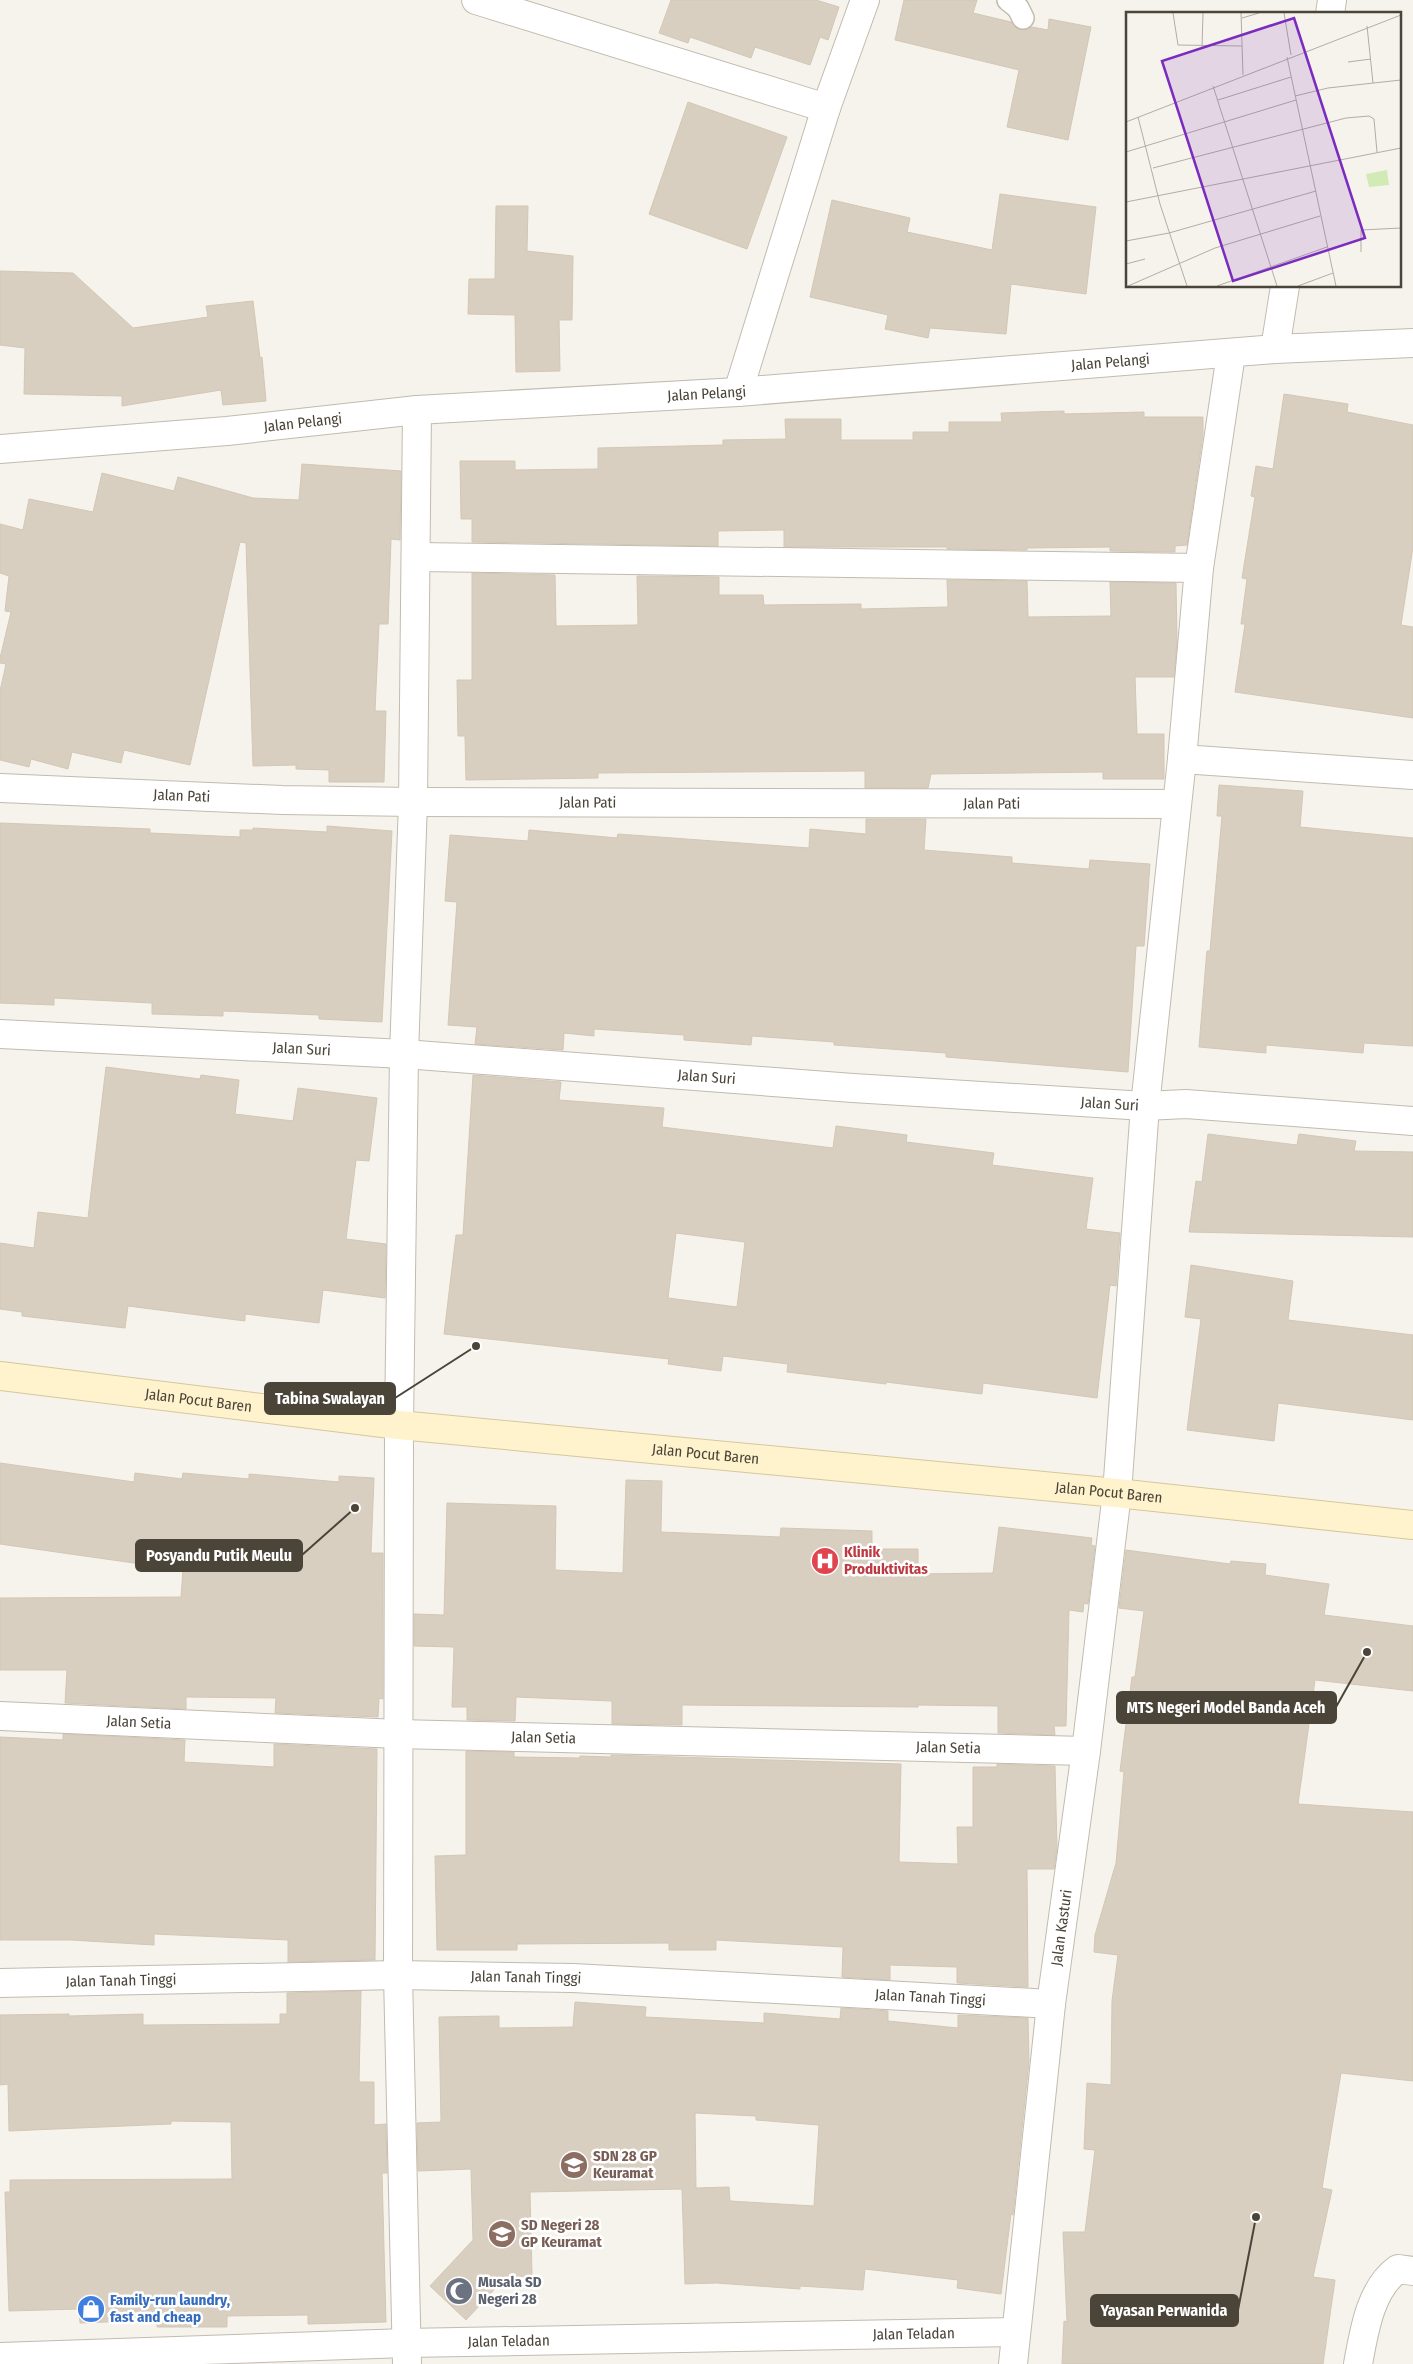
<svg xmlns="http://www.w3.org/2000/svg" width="1413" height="2364" font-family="'Fira Sans Condensed',sans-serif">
  <rect width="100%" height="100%" fill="#f6f3ec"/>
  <!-- building -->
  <g fill="#d8cfc1" stroke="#d3c7b4" fill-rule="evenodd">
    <path d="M671,0H816L839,7L828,40L820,37L810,65L755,47L751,58L690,37L688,43L659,33Z"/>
    <path d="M904,0H977L973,13L1011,22L1016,28L1022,30L1032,27L1048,30L1049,19L1091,27L1068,140L1007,127L1019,70L895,40Z"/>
    <path d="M688,102L787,137L747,249L649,214Z"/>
    <path d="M1000,194L1096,207L1086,294L1011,284L1006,334L930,328L928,338L885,329L888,315L810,297L832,200L910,218L907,232L992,250Z"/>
    <path d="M496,206H528L527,251L573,256L572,320H559L560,371L516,372L515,315L468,314L469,279H495Z"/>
    <path d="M0,271L73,273L133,328L208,317L206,306L253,301L260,358L262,357L266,401L223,405L221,390L122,406V396L24,394L25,348L0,345Z"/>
    <path d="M1284,394L1348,404L1347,412L1413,425V547L1401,625L1413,627V718L1235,692L1245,624H1241L1247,579L1242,578L1255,497L1251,496L1256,466L1273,469Z"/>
    <path d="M1064,411V414L1144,412V417H1203V434L1187,545L1175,546V552L1110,551V547L1027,548V550L947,549V547H784V530L718,531V546L472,542V519H461L460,461H515V470L598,469V448L723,445V440L786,439L785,419H841V440H913V432H949V422H1002L1001,413Z"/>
    <path d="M302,464L401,471L400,540L391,539L388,624H379L375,711H386L384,782H329V770L296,769V765L253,766L246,543L240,542L190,765L124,750L121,763L72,752L68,769L31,759L29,767L0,760V691L6,664L0,663V658L11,612L5,611L9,576L0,573V524L23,530L29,499L93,512L102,473L174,491L178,477L253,498L299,500Z"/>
    <path d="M472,573L555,575L556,626L638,625L637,576L719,577V595H763L764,605L861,604V609L948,607L947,580L1027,581L1028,617L1111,616L1110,582L1176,583L1177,641L1174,677H1135L1137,734H1164V779H1103V772L931,774L928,788H865V771L598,773V778L466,780L465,736H458L457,680H472Z"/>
    <path d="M1219,785L1303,791L1300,827L1413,838V1046L1364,1043L1363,1053L1266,1045V1053L1199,1047L1206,961L1207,951H1210L1222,816H1217Z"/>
    <path d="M866,819H926L924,850L1012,857V863L1089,869L1090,860L1150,864L1144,946H1136L1128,1072L946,1057V1053L834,1045V1042L752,1036L751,1045L684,1040V1035L594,1029V1036L564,1033L563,1050L475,1044L477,1027L448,1025L457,902L445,901L450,835L528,841L529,830L617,838L618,834L809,848L810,829L866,834Z"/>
    <path d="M0,823L150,829V833L240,837V830H253V828L327,832V826L392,831L382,1022L319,1019V1015L223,1011V1016L152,1014V1003L54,998V1005L0,1003Z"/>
    <path d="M106,1067L200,1079L201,1075L239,1080L235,1114L293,1121L298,1088L377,1098L369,1161L356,1160L346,1239L386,1244L385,1298L323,1290L319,1323L245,1314V1321L128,1306L125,1328L22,1316V1312L0,1309V1243L34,1248L38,1212L88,1218Z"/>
    <path d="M473,1075L561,1082L559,1100L664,1108L662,1127L833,1148L836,1126L907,1135L906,1142L994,1153L992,1165L1093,1178L1086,1229L1120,1233L1116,1286L1110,1285L1097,1398L983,1383L982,1394L886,1382V1384L787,1372L788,1364L723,1356L721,1371L668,1364L669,1359L444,1334L456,1235H463ZM676,1233L745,1242L737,1307L668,1298Z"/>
    <path d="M1208,1134L1297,1145L1299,1134L1356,1141L1354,1151L1413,1152V1237L1189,1232L1196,1181L1202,1182Z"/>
    <path d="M1191,1265L1293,1281L1288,1320L1413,1335V1420L1278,1403L1274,1441L1187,1430L1201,1319L1185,1317Z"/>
    <path d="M0,1463L134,1482L135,1473L182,1479L183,1473L249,1479V1474L339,1482V1476L374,1478L371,1553H383V1699L379,1698L378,1717L275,1713L276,1698L186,1697V1709L65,1703L67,1670H0V1598L181,1597L183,1570L0,1544Z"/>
    <path d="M626,1480L662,1481L661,1532L780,1537L781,1528L872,1531V1549H918V1574L993,1573L999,1527L1092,1538L1091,1545L1095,1546L1088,1604L1084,1603L1083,1612L1069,1610L1066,1726H1054L1055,1735L998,1733V1706L918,1705V1707L682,1705V1725L612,1724V1701L516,1697L515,1721L467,1720V1707H452L454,1647L414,1646V1614L444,1615L447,1503L556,1506L555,1570L623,1573Z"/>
    <path d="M1126,1550L1230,1564L1231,1561L1266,1564L1265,1575L1329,1584L1324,1615L1413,1626V1691L1315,1680L1298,1804L1413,1812V2081L1341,2073L1322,2188L1332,2190L1313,2277L1335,2280L1323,2364H1062L1064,2321L1067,2322L1063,2232H1085L1095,2150L1084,2149L1087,2083L1111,2085L1112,2001L1118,1955L1094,1952L1095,1935L1116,1863L1124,1772L1120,1771L1132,1677H1135L1144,1611L1119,1608Z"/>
    <path d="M63,1734L185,1740L184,1762L274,1767V1744L377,1749L375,1960L288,1962V1940L154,1934V1945L71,1940H0V1737L63,1740Z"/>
    <path d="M466,1751L514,1752V1757L580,1758V1756L611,1757V1755L901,1764L899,1862L958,1864L957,1827H973V1767H997V1764L1055,1766L1057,1848L1054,1869H1027L1028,1987L957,1983V1967L890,1965V1980L842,1977L843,1947L716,1940V1950H669V1943L517,1944V1950H437L435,1856L466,1855Z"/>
    <path d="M361,1991L359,2082H374V2125L386,2124L387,2173H382L386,2322L308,2324V2315L227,2316V2327H157V2320L80,2323L79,2309L9,2311L5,2192H10V2180L232,2179L231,2122L171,2121V2124L9,2131L8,2084L0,2085V2015L69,2014V2016L143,2014V2025L280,2024V2014H287V1993Z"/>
    <path d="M575,2002L646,2007L645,2017L764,2023V2013L840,2019L841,2008L888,2011V2021L958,2028V2015L1028,2018L1029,2061L1013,2215L1011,2214L1001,2294L957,2288L958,2280L865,2269L863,2290L800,2286V2289L716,2283L685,2284L682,2189L530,2192L532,2276L506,2277L466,2320L430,2286L473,2240L471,2169L418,2171L417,2123L441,2122L439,2017L499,2016V2028L573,2027ZM695,2113L756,2116V2120L819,2125L814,2206L730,2201L729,2187L696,2188Z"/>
  </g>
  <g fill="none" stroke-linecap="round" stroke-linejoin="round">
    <defs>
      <path id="service" d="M1008,0L1018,8L1023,18"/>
      <g id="minor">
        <path d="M476,0L826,108"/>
        <path d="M1330,14L1332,0"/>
        <path d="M1275,349L1285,286"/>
        <path d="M738,392L826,108L865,0"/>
        <path id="s1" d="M0,449L227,431L417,410L738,392L1275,349L1413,343"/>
        <path d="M416,557L1199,568"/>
        <path d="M1182,759L1413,775"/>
        <path id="s2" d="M0,788L282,800L413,802L1176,804"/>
        <path id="s3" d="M0,1034L404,1054L853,1088L1145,1106L1186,1104L1413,1121"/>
        <path id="s4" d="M0,1716L398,1734L1086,1751"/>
        <path id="s5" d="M0,1983L398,1975L573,1978L1051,2004"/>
        <path id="s6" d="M0,2357L406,2343L1016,2332"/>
        <path d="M407,2364L398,1975L399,1425L404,1054L413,802L417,410"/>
        <path id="s7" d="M1013,2364L1051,2004L1086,1751L1117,1493L1145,1106L1182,759L1199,568L1231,354"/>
        <path d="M1358,2364C1364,2332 1370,2289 1398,2269L1413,2271"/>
      </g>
      <g id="secondary">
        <path id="s8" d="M0,1376L399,1425L1117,1493L1413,1525"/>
      </g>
    </defs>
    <!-- service casing -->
    <use href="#service" stroke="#c2bbae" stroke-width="24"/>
    <!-- minor casing -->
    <use href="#minor" stroke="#c2bbae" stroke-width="30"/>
    <!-- secondary casing -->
    <use href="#secondary" stroke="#d6c79b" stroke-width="30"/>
    <!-- service -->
    <use href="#service" stroke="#fff" stroke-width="21"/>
    <!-- minor -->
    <use href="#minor" stroke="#fff" stroke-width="28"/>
    <!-- secondary -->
    <use href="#secondary" stroke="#fff3cd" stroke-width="28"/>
  </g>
  <!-- icons -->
  <defs>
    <symbol id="hospital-disc" viewBox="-11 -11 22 22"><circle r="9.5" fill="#e0444e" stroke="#fff"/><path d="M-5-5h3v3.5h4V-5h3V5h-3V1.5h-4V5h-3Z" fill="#fff"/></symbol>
    <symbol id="school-disc" viewBox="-11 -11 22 22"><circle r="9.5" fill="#8d6e63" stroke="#fff"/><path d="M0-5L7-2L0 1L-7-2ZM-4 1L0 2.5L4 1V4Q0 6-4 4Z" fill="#fff"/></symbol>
    <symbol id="mosque-disc" viewBox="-11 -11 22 22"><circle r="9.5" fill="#6b7280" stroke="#fff"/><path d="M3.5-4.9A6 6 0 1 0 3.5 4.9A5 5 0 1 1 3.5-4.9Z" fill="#fff"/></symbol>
    <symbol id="shop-disc" viewBox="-11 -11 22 22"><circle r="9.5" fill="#3f7fe0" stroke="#fff"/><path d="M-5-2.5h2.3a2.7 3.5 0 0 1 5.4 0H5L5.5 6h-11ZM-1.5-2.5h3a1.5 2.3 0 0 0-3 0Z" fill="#fff"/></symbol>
  </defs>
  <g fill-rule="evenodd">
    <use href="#hospital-disc" x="809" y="1545" width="32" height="32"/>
    <use href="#school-disc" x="558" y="2149" width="32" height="32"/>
    <use href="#school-disc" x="486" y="2218" width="32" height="32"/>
    <use href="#mosque-disc" x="443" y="2275" width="32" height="32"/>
    <use href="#shop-disc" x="75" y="2293" width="32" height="32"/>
  </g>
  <g text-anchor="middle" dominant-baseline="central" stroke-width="5" stroke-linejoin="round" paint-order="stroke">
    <!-- street labels -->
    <g font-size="15" fill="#4b4439" stroke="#fff">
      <text stroke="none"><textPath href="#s1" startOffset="1114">Jalan Pelangi</textPath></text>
      <text stroke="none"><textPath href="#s1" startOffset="709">Jalan Pelangi</textPath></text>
      <text stroke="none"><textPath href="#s1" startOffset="304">Jalan Pelangi</textPath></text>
      <text stroke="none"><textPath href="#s2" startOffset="182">Jalan Pati</textPath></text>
      <text stroke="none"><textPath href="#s2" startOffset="588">Jalan Pati</textPath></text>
      <text stroke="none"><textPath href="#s2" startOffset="992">Jalan Pati</textPath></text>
      <text stroke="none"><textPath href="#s3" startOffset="302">Jalan Suri</textPath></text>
      <text stroke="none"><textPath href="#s3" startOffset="708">Jalan Suri</textPath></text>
      <text stroke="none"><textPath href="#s3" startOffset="1112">Jalan Suri</textPath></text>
      <text stroke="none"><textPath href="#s8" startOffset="200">Jalan Pocut Baren</textPath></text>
      <text stroke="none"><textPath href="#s8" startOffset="710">Jalan Pocut Baren</textPath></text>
      <text stroke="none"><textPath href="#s8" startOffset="1115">Jalan Pocut Baren</textPath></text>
      <text stroke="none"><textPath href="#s4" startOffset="139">Jalan Setia</textPath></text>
      <text stroke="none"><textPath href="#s4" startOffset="544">Jalan Setia</textPath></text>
      <text stroke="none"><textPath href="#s4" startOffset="949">Jalan Setia</textPath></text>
      <text stroke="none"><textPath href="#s7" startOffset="439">Jalan Kasturi</textPath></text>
      <text stroke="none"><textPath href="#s5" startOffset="526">Jalan Tanah Tinggi</textPath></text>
      <text stroke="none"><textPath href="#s5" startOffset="121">Jalan Tanah Tinggi</textPath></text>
      <text stroke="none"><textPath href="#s5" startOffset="931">Jalan Tanah Tinggi</textPath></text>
      <text stroke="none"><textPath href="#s6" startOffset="914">Jalan Teladan</textPath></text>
      <text stroke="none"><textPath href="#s6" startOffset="509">Jalan Teladan</textPath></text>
    </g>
    <!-- health labels -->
    <g font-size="15" font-weight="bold" fill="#be3a42" stroke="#fff" text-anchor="start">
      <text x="844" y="1552">Klinik<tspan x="844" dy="17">Produktivitas</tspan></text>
    </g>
    <!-- education labels -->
    <g font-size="15" font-weight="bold" fill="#785e54" stroke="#fff" text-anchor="start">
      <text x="593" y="2156">SDN 28 GP<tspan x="593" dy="17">Keuramat</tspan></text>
      <text x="521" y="2225">SD Negeri 28<tspan x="521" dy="17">GP Keuramat</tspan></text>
    </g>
    <!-- worship labels -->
    <g font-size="15" font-weight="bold" fill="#5b616d" stroke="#fff" text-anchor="start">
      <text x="478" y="2282">Musala SD<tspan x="478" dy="17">Negeri 28</tspan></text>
    </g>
    <!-- shop labels -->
    <g font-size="15" font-weight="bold" fill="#366cbe" stroke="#fff" text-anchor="start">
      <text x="110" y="2300">Family-run laundry,<tspan x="110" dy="17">fast and cheap</tspan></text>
    </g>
  </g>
  <!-- overview -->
  <g transform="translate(1126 12)">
    <rect width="275" height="275" fill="#f6f3ec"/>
    <path d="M261,158L263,173L243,175L240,162Z" fill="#d2eab5"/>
    <path fill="none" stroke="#b2ada4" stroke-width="1" d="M47,1L52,33L116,34M115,1L117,63M158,1L165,43M116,6L133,1M241,14L247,71M76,35L77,1M161,45L210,274M222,50L245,47M87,74L151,274M169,84L202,76L275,68M92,88L165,65M12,105L34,192L61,274M0,110L275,3M0,140L170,88M27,156L220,106L243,104L248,107L251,140M0,190L275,136M0,229L43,221L190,179M235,240V218L275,216M0,252L19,247M2,274L89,236L194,204M91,274L201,235M172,274L207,261"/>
    <path fill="#7b2cbf" fill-opacity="0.15" stroke="#7b2cbf" stroke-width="2.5" d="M168,6L239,226L107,269L36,49Z"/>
    <rect width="275" height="275" fill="none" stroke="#4b4439" stroke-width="2.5"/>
  </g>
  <!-- callouts -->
  <path fill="none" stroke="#4b4439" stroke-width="2" d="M476 1346L395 1398M355 1508L302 1555M1367 1652L1336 1707M1256 2217L1238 2310"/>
  <g fill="#4b4439" stroke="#fff" stroke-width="2">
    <circle cx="476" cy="1346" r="5"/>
    <circle cx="355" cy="1508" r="5"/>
    <circle cx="1367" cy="1652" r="5"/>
    <circle cx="1256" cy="2217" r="5"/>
  </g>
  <g fill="#4b4439" stroke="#4b4439" stroke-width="2">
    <rect x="265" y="1383" width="130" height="31" rx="5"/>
    <rect x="136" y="1540" width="166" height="31" rx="5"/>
    <rect x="1117" y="1692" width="219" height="31" rx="5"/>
    <rect x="1091" y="2295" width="147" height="31" rx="5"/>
  </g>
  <g font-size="16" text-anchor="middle" font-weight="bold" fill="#fff">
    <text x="330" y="1404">Tabina Swalayan</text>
    <text x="219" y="1561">Posyandu Putik Meulu</text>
    <text x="1226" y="1713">MTS Negeri Model Banda Aceh</text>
    <text x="1164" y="2316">Yayasan Perwanida</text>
  </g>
</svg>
